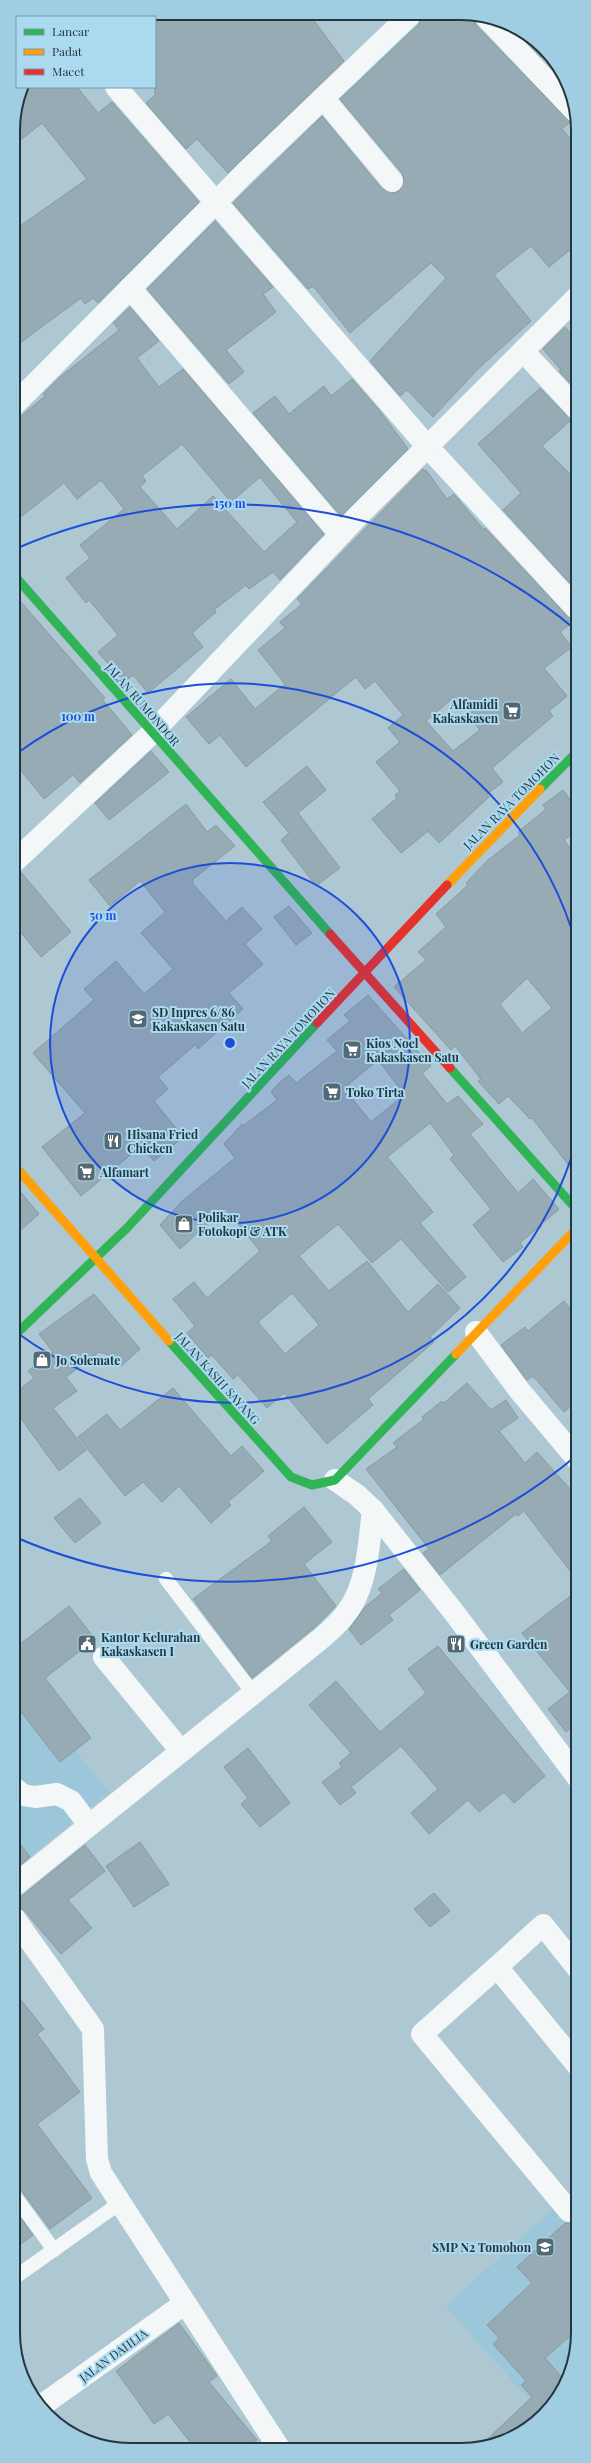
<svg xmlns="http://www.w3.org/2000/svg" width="591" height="2463" font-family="'Playfair Display',serif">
  <rect width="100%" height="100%" fill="#adc7d3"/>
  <!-- built -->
  <g fill="#9cc6da">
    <path d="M23,1658L37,1704L109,1792L17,1867L14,1863V1666Z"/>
    <path d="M578,2187V2340L569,2377L549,2410L543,2415L446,2306Z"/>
  </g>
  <!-- building -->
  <g fill="#96abb4" stroke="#869aa3" fill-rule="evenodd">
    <path d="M155,13L309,14L344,61L228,173L197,139L186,149L146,103L155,95Z"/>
    <path d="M422,15H473L476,25L570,122L562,129L577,147V244L549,267L531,246L494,275L531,321L478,369L433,417L407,390L400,396L370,361L446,278L431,263L350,333L313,286L308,289L233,203L322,116L382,189L394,193L400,190L404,179L402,173L340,99L419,24Z"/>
    <path d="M511,26L519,29L547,51L541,57Z"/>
    <path d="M22,87H77L98,113L112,102L199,202L98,303L93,298L85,304L81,298L13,348V231L87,179L42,123L13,146V123Z"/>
    <path d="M215,221L273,287L263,294L276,312L226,350L244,372L229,384L147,289Z"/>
    <path d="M130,307L159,341L137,358L159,387L183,369L324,534L280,580L273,572L249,589L246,585L214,610L216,612L192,633L203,647L148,693L133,675L124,682L98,652L118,635L89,600L86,603L66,578L90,558L80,545L124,509L101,480L77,499L64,483L13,523V423L45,396L43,394L60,377L119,330L113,323ZM182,444L231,502L260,477L297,522L264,552L213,496L177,529L140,487L146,481L142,476Z"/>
    <path d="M565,327L577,341V391L559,371L561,370L543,349Z"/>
    <path d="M352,379L380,411L408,449L341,516L253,413L275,396L289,414L324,386L331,396Z"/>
    <path d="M540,388L571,420L542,446L577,481V591L503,510L521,493L478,444Z"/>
    <path d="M423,469L425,471L426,470L447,499L454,494L484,530L485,528L568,617L574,621L560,632L572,647L544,668L567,696L549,711L553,716L492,768L503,782L487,794L489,797L439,843L428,831L401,853L372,819L397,798L395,795L400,791L376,762L400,742L388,728L403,715L375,681L365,689L356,677L246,767L220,735L209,744L186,717L231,679L255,709L285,684L258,650L285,628L280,622L302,604L297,599ZM454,697L480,730L453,751L426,721Z"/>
    <path d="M13,593L105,698L102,699L132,735L80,783L73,775L44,799L13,761Z"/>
    <path d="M151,751L169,772L109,820L95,803Z"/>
    <path d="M307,766L326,790L298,813L340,868L316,886L281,840L289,833L263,802Z"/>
    <path d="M563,790L577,809V830L564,840L577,857V1176L532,1118L530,1119L508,1096L499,1104L478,1081L481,1079L455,1046L451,1050L394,987L426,960L418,952L446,927L436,914L468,885L466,883L488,860L520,835L518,832L546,809L543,805ZM527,978L552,1008L522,1033L500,1004Z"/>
    <path d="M186,804L207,832L216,825L235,846L192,880L193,884L226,921L242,907L262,929L245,944L263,964L229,993L243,1009L198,1049L195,1045L158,1077L168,1089L154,1101L183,1137L154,1161L141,1146L81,1196L42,1147L85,1113L33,1053L94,1000L84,989L116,961L144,994L173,969L141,933L165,912L140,881L110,906L89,880Z"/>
    <path d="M21,872L71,932L41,957L14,924V874Z"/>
    <path d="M289,906L312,933L296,945L274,917Z"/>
    <path d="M368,995L431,1066L422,1073L447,1104L458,1096L483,1124L470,1134L518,1193L533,1179L559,1209L520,1243L523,1247L503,1262L473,1225L491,1209L450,1159L454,1155L430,1123L387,1157L433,1212L420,1223L466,1277L448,1292L401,1239L372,1263L338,1224L299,1256L329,1291L367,1261L408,1312L438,1284L460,1308L430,1337L434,1342L368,1399L373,1405L327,1444L284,1393L267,1408L238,1375L233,1379L212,1355L208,1358L187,1333L195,1326L173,1299L194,1282L207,1298L260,1251L225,1208L180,1249L160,1225L181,1202L235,1158L224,1144L242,1124L243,1126L277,1100L271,1092L280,1082L289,1075L296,1083L337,1051L327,1040L350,1021L344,1015ZM378,1060L403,1093V1096L371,1122L344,1088ZM292,1293L319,1325L285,1354L258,1322Z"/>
    <path d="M14,1184L39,1214L14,1236Z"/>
    <path d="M94,1294L140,1349L121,1366L113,1356L99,1352L66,1377L77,1391L53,1408L86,1450L59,1471L14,1409V1394L34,1378L28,1371L53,1352L39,1334Z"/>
    <path d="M564,1301L577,1317V1401L564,1412L533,1376L527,1380L501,1345L525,1327L528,1331Z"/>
    <path d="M467,1383L491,1410L506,1400L518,1418L499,1431L525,1463L537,1452L577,1497V1580L524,1511L518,1516L516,1514L440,1575L423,1553L429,1549L366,1469L397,1447L393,1443L424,1419L422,1417L442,1401L444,1403Z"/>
    <path d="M173,1388L231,1456L242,1446L264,1471L228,1502L231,1505L211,1523L179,1486L162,1502L143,1482L125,1496L78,1437L107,1414L120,1430Z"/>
    <path d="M80,1498L101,1523L75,1543L54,1518Z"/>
    <path d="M304,1507L332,1542L304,1564L336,1606L315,1627L252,1678L193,1599L272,1541L268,1536Z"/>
    <path d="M404,1569L420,1590L389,1615L393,1620L361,1645L349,1629L365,1607L382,1593L378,1589Z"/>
    <path d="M577,1591L578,1723L566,1732L548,1709L570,1692L522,1633Z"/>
    <path d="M69,1606L95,1639L45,1678L91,1738L60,1762L14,1703V1649Z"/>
    <path d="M438,1646L545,1776L514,1803L504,1792L479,1812L468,1800L429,1834L411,1813L438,1789L401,1746L351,1787L356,1793L340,1805L322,1782L342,1767L339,1763L351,1753L309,1705L336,1681L380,1732L426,1693L408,1669Z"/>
    <path d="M248,1748L290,1803L260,1827L241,1804L248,1798L224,1767Z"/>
    <path d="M14,1836L30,1857L14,1870Z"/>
    <path d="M140,1842L169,1884L134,1907L106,1866Z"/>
    <path d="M85,1845L105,1871L68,1900L92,1928L61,1954L24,1910L14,1906V1898L22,1896Z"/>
    <path d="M434,1893L450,1911L430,1927L414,1909Z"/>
    <path d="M14,1991L44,2029L37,2034L80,2092L37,2124L92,2198L50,2229L21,2190L14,2187Z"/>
    <path d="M14,2209L33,2235L14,2249Z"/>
    <path d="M578,2220V2329L545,2358L566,2382L549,2410L513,2438L478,2448L532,2397L521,2385L526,2381L493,2344L499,2338L487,2325L532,2283L517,2267L565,2223H571Z"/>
    <path d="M179,2323L217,2376L209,2382L257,2440L247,2448H195L168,2414L154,2424L116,2371Z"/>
  </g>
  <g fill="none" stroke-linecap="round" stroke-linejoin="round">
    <!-- lane -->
    <g stroke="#f3f7f8" stroke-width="14">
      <path d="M166,1579L253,1693"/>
      <path d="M14,2195L54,2250"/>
      <path d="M14,2278L120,2203"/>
    </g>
    <!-- street -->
    <g stroke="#f3f7f8" stroke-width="22">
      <path d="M485,16L575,111"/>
      <path d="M116,87L427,446L577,609"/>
      <path d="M323,98L392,181"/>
      <path d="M130,288L340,534"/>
      <path d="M523,351L577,409"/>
      <path d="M13,406L249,169L410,15"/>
      <path d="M14,862L152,733L362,512L577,297"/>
      <path d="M476,1332L519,1390L577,1459"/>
      <path d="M373,1510L456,1615L578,1778"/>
      <path d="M104,1657L181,1751"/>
      <path d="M14,1788L23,1795L35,1797L57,1794L71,1801L89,1825"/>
      <path d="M14,1886L291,1663C311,1646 337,1629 351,1606C368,1579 369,1541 373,1510L357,1495L335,1480"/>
      <path d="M14,1918L93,2029L97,2159L101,2173L279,2448"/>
      <path d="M497,1967L543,1925L578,1969"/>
      <path d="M569,2211L422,2034L497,1967L578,2066"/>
      <path d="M41,2406L184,2304"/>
    </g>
    <!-- fast -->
    <g stroke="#30b455" stroke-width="9">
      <path d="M13,574L330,934"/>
      <path d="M540,789L577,752"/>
      <path d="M450,1068L577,1210"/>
      <path d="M14,1336L127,1228L317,1023"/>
      <path d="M169,1341L291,1477L312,1485L335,1480L456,1354"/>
    </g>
    <!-- slow -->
    <g stroke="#ff9f0a" stroke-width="9">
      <path d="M447,885L540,789"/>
      <path d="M14,1165L169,1341"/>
      <path d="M456,1354L577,1228"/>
    </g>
    <!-- jam -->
    <g stroke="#e5322d" stroke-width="9">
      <path d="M330,934L450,1068"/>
      <path d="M317,1023L447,885"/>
    </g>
  </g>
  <!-- distance rings -->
  <circle cx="230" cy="1043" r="180" fill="#1d4ed8" fill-opacity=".12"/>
  <g fill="none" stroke="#1d4ed8" stroke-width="2">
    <circle cx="230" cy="1043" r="180"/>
    <path d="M577 1139A360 360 0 0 1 16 1332M16 754A360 360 0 0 1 577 947"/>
    <path d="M576 1456A539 539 0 0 1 15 1537M15 549A539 539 0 0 1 576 630"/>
  </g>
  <!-- icons -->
  <defs>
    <symbol id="supermarket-square" viewBox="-11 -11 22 22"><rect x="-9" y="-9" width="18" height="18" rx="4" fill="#546973" stroke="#abdaf0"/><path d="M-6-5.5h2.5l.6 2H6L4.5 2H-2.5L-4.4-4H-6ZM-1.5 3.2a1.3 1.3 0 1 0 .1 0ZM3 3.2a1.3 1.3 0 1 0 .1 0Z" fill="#fff"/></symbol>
    <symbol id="school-square" viewBox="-11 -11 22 22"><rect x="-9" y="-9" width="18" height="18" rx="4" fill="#546973" stroke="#abdaf0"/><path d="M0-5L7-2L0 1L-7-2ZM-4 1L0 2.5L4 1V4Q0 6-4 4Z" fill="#fff"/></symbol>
    <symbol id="restaurant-square" viewBox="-11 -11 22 22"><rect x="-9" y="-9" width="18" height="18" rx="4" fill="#546973" stroke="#abdaf0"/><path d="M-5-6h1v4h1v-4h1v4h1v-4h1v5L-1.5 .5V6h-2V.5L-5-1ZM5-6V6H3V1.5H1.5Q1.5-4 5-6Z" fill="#fff"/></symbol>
    <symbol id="shop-square" viewBox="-11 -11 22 22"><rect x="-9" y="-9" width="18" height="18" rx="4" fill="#546973" stroke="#abdaf0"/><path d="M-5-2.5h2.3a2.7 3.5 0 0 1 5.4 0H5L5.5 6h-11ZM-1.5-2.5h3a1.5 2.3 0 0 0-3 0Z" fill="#fff"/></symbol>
    <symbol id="civic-square" viewBox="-11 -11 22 22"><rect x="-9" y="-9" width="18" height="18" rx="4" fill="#546973" stroke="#abdaf0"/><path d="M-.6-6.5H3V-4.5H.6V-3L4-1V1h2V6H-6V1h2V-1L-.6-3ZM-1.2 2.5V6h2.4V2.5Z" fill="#fff"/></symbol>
  </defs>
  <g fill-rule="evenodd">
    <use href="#supermarket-square" x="501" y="700" width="22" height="22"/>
    <use href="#school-square" x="127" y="1008" width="22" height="22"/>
    <use href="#supermarket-square" x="341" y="1039" width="22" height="22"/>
    <use href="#supermarket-square" x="321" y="1081" width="22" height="22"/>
    <use href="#restaurant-square" x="102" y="1130" width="22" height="22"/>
    <use href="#supermarket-square" x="75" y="1161" width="22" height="22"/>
    <use href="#shop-square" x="173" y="1213" width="22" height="22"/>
    <use href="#shop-square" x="31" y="1349" width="22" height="22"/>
    <use href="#civic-square" x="76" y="1633" width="22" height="22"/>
    <use href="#restaurant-square" x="445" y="1633" width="22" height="22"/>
    <use href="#school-square" x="534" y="2236" width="22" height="22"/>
  </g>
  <g text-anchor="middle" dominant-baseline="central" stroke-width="4" stroke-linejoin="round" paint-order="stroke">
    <!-- street labels -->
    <g font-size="12" fill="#24373f" stroke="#abdaf0">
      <text transform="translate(143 704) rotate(49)">JALAN RUMONDOR</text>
      <text transform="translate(511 801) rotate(-45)">JALAN RAYA TOMOHON</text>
      <text transform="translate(288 1038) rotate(-47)">JALAN RAYA TOMOHON</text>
      <text transform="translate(218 1378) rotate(48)">JALAN KASIH SAYANG</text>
      <text transform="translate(113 2355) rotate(-36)">JALAN DAHLIA</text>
    </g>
    <!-- poi labels -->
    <g font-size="12" font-weight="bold" fill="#24373f" stroke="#abdaf0" text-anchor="start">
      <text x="498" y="704" text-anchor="end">Alfamidi<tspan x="498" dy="14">Kakaskasen</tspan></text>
      <text x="152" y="1012">SD Inpres 6/86<tspan x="152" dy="14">Kakaskasen Satu</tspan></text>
      <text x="366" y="1043">Kios Noel<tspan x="366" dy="14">Kakaskasen Satu</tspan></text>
      <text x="346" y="1092">Toko Tirta</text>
      <text x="127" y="1134">Hisana Fried<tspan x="127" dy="14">Chicken</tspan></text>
      <text x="100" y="1172">Alfamart</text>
      <text x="198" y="1217">Polikar<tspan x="198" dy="14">Fotokopi &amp; ATK</tspan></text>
      <text x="56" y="1360">Jo Solemate</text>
      <text x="101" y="1637">Kantor Kelurahan<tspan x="101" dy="14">Kakaskasen I</tspan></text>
      <text x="470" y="1644">Green Garden</text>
      <text x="531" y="2247" text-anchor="end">SMP N2 Tomohon</text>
    </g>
  </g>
  <!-- crop -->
  <path d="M0 0H591V2463H0ZM130 20H461A110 110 0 0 1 571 130V2333A110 110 0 0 1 461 2443H130A110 110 0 0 1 20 2333V130A110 110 0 0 1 130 20Z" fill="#a0cde2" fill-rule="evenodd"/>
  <path fill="none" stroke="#24373f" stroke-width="2" d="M130 20H461A110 110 0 0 1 571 130V2333A110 110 0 0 1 461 2443H130A110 110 0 0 1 20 2333V130A110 110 0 0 1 130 20Z"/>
  <circle cx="230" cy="1043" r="6" fill="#1d4ed8" stroke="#abdaf0" stroke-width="2"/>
  <g font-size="12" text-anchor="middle" font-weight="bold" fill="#1d4ed8" stroke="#abdaf0" stroke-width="4" stroke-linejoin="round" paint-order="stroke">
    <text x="230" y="508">150 m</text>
    <text x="78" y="721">100 m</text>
    <text x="103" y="920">50 m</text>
  </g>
  <!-- legend -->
  <rect x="16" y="16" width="140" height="72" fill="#abdaf0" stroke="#7599a9"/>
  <rect x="24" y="29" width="20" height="6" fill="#30b455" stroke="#7599a9"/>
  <text x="52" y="36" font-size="12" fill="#24373f">Lancar</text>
  <rect x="24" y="49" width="20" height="6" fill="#ff9f0a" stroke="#7599a9"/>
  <text x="52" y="56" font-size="12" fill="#24373f">Padat</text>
  <rect x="24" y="69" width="20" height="6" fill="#e5322d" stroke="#7599a9"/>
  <text x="52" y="76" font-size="12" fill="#24373f">Macet</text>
</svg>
